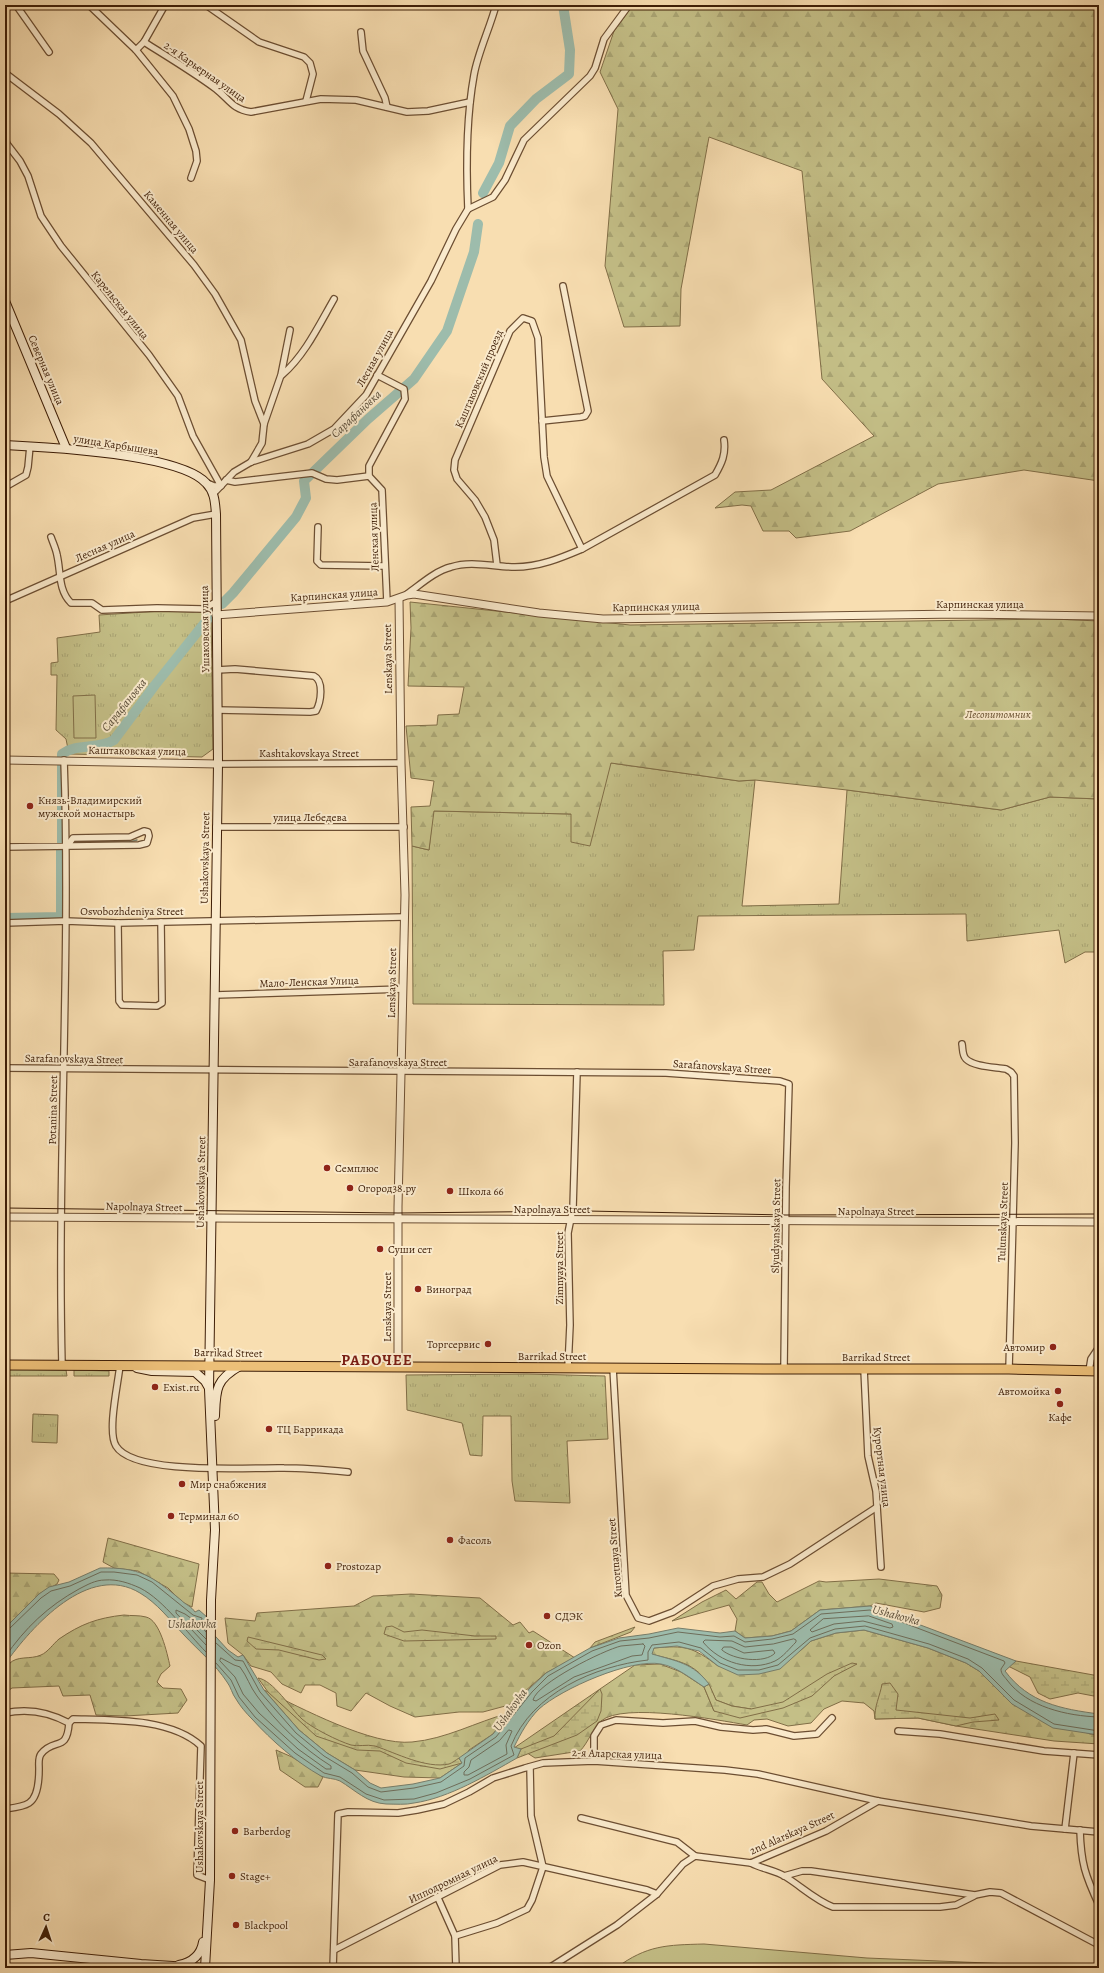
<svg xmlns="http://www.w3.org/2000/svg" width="1104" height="1973" font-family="Alegreya,serif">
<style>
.grass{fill:url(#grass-tufts);stroke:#816e47}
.forest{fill:url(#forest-firs);stroke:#816e47}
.wetland{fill:url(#wetland-marsh);stroke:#816e47}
.pitch{fill:#c4bf87;stroke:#816e47}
.water{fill:#9dbcac;stroke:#777d6a}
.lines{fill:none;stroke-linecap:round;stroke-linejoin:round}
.shore{stroke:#6e6d5a;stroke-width:1}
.stream{stroke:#777d6a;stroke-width:1.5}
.river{stroke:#9dbcac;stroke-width:10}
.minor-casing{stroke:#6c4e32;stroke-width:8}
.tertiary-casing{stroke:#6c4e32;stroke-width:9}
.secondary-casing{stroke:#3e1e07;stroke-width:10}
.primary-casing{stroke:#3e1e07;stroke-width:11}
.minor{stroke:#faeacc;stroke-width:5.5}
.tertiary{stroke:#faeacc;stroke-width:7}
.secondary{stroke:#faeacc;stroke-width:8}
.primary{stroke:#ecbf78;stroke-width:9}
.tram{stroke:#3e1e07;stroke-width:1}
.poi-dot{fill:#8f2418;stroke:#faeacc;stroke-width:1.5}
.labels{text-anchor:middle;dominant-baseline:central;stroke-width:4;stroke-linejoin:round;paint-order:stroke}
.street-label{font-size:11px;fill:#3e1e07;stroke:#faeacc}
.park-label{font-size:11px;font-style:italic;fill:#664e2d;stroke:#faeacc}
.poi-label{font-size:11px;fill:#3e1e07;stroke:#faeacc;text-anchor:start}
.water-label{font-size:12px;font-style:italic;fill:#5a4d39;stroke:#faeacc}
.district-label{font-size:15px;font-weight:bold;letter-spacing:1px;fill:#7a1f14;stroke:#faeacc}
</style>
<defs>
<pattern id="grass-tufts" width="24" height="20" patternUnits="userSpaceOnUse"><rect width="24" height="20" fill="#c4bf87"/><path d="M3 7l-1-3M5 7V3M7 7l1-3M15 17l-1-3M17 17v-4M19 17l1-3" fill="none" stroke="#a9a473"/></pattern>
<pattern id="forest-firs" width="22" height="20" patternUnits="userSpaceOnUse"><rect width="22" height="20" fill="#c4bf87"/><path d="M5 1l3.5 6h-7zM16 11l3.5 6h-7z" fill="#a9a473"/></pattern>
<pattern id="wetland-marsh" width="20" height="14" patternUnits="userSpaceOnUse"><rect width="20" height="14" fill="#c4bf87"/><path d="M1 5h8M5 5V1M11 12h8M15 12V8" fill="none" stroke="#a9a473"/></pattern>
</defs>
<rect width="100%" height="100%" fill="#f8deb1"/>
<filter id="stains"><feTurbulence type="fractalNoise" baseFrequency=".005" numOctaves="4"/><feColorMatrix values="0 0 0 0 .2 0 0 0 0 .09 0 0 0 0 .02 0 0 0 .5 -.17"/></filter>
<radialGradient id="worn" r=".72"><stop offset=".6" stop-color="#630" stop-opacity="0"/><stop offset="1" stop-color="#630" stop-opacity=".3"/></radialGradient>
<!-- grass -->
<g class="grass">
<polygon points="211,609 213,749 202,757 69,754 66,739 56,730 57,675 51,675 51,663 58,662 57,638 100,632 99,615 162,611 193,612"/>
<polygon points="611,763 739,781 755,780 742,906 839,904 847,790 1001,810 1050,797 1099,799 1099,952 1085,952 1065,963 1059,930 967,941 966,914 698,916 694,950 663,951 664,1005 413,1004 412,846 429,850 433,811 571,814"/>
<polygon points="5,1369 66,1370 67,1376 5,1376"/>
<polygon points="74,1370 109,1371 109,1376 74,1376"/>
<polygon points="527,1374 605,1376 608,1439 567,1441 570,1503 515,1501 512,1481 511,1416 483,1416 482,1456 470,1455 462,1423 407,1410 406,1375"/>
<polygon points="33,1414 58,1415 57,1443 32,1442"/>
</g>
<!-- forest -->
<g class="forest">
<polygon points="633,5 1099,5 1099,481 1024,470 938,484 850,531 796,538 789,531 763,531 751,506 742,505 715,508 735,492 771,490 874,436 822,379 802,171 709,137 681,289 680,326 624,327 605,266 618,109 600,72 614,31"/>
<polygon points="410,602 630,625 1052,619 1099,621 1099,799 1050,797 1001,810 847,790 755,780 739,781 611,763 590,846 571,842 571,814 434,811 429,850 412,846 411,807 430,806 434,781 411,778 406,726 437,725 438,715 459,714 464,687 408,686 411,628"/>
<polygon points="108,1538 199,1564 192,1607 182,1602 168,1588 138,1571 114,1568 103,1562"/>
<polygon points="5,1573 54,1574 59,1580 57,1584 39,1594 5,1628"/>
<polygon points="879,1579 937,1586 942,1595 940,1608 924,1612 876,1603 870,1606 820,1610 791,1631 772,1636 745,1638 735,1631 737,1619 729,1605 672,1621 702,1602 726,1590 736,1599 757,1582 762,1582 769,1594 777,1602 819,1581 826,1582"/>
<polygon points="411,1594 480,1598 513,1625 520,1622 529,1633 533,1631 575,1658 546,1673 509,1705 483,1712 459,1712 415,1717 390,1706 366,1693 351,1711 337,1706 336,1693 320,1685 305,1685 301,1693 282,1684 271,1672 251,1666 243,1655 228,1643 225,1618 255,1621 257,1613 354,1606 373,1596"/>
<path d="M124 1615C131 1616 139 1615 146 1617 160 1620 167 1653 170 1666L161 1674 157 1682 163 1688 181 1689 187 1700 178 1713 125 1716 96 1715 90 1695 63 1696 59 1686 12 1688 5 1693C5 1685 2 1670 9 1664 17 1655 30 1660 41 1655 48 1652 53 1644 59 1639 81 1624 97 1618 124 1615Z"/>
<polygon points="635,1627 631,1632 590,1648 595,1642"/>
<path d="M864 1630 928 1648 966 1663 979 1671 1012 1704 1090 1734 1099 1735V1744L1054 1741 956 1726 918 1718 875 1719 874 1711 864 1703 842 1701 824 1709 811 1723 788 1726 767 1719 754 1720 747 1725C718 1720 623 1702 601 1721 593 1728 588 1743 580 1751L535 1758 521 1749 514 1748 635 1665 660 1664 681 1672 704 1687 714 1711 751 1709 732 1706 716 1700C701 1664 686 1663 651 1654L654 1648C685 1645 693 1647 718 1666L800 1651 811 1641 836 1633Z"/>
<path d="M264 1690C301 1708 372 1746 412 1742 446 1739 476 1722 509 1713L493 1734 469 1750 462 1763 440 1778 404 1777 355 1770 327 1753 299 1730Z"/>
<polygon points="276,1750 292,1757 323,1777 318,1787 305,1787 280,1770"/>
</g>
<!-- wetland -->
<g class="wetland">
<polygon points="392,1626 404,1632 422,1630 475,1636 496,1636 496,1639 404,1641 384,1634 386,1627"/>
<polygon points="248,1637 322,1655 326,1659 319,1660 279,1650 256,1649 247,1641"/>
<polygon points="1016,1661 1099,1676 1099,1697 1078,1693 1050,1699 1038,1693 1030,1677 1008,1666"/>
<polygon points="852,1663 857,1664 834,1676 812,1696 783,1708 740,1718 714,1711 704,1687 709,1684 716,1700 732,1706 751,1709 783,1702 827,1674"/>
<path d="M258 1678C273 1680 291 1709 302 1719 312 1728 338 1741 351 1745 358 1747 366 1744 375 1746 396 1753 426 1769 449 1764 452 1763 456 1760 459 1758L462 1763 440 1769 406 1763 380 1751 357 1750 316 1736 268 1692Z"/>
<path d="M890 1683 898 1694 896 1710 970 1718 995 1714 999 1720 973 1722 956 1726 918 1718 875 1719C874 1707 880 1696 882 1684Z"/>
<polygon points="600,1689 602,1694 601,1711 597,1721 577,1735 517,1758 521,1749 554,1736"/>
</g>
<!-- pitch -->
<g class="pitch">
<polygon points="95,695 96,738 74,738 73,696"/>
<path d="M704 1944 867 1958 1011 1964 1021 1968H616C647 1945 667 1945 704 1944Z"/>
</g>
<!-- water -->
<path class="water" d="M100 1568C140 1567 152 1576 181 1600 186 1605 191 1606 195 1612L199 1610 208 1618 205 1625 228 1650 238 1657 243 1655 264 1690 299 1730 327 1753 355 1770 370 1783 381 1788 413 1784 440 1778 462 1763 459 1758 493 1734 529 1689 546 1673 590 1648 619 1638 649 1634 678 1628 720 1633 735 1631 745 1638 772 1636 791 1631 820 1610 870 1606 1016 1661 1005 1671C1029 1703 1061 1709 1099 1714V1735L1053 1728 1012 1704 979 1671 966 1663 928 1648 864 1630 836 1633 811 1641 780 1669 759 1674 738 1675 718 1666 699 1651 677 1646 654 1648 652 1654C676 1661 693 1663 709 1684L704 1687C690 1678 677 1667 661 1664 631 1658 561 1689 539 1709 528 1720 521 1733 514 1747L521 1749 517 1758C487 1775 449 1798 414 1803 406 1805 395 1804 386 1804 367 1803 355 1790 340 1781 334 1778 327 1779 321 1776 296 1762 272 1741 252 1719 246 1713 240 1706 236 1699 232 1694 231 1687 227 1682 216 1665 198 1650 184 1635 170 1620 157 1603 140 1593 89 1562 32 1626 5 1664V1628L39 1594 49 1587 69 1582Z"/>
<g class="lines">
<!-- shore -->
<g class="shore">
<polygon points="869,1616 892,1624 893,1627 890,1628 863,1621 834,1624 812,1632 810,1630 823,1619"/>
<polyline points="5,1631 9,1629 41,1598 51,1591 70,1586 101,1572 114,1572 137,1575 152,1582 193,1615 202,1618 201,1626 206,1632"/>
<path d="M794 1639 796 1640V1642C790 1648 783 1657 775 1661 751 1672 720 1663 703 1642L705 1640 732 1641 745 1647 773 1644Z"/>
<path d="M216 1643 235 1660 243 1661 260 1692 296 1733 324 1756 352 1773 368 1787 381 1792 414 1788 441 1782 464 1766 465 1758 496 1737 532 1692 548 1676 592 1651 620 1641 649 1638 678 1632 720 1637 734 1636 745 1642 772 1639 793 1634 821 1614 870 1610 1004 1661 1005 1663 1001 1669C1001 1674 1004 1676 1007 1680 1027 1707 1067 1716 1099 1717"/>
<path d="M643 1644 645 1646 642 1655 632 1656 574 1677 536 1701 533 1700C537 1683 604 1650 621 1646 628 1645 636 1645 643 1644Z"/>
<polyline points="206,1645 176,1613 176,1610 185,1614 195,1621 197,1630 206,1639"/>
<path d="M724 1647H731L744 1653 773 1650 775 1653C765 1664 733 1660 722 1650Z"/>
<path d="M5 1657C25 1628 48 1606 79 1589 87 1585 95 1580 105 1580 117 1579 129 1583 140 1588 164 1600 187 1633 206 1652"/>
<path d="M221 1658 234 1665 240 1667C247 1676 250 1687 257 1696 277 1723 302 1748 331 1766V1769H326L298 1749 259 1713 243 1694 235 1677 220 1661Z"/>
<path d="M216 1663 231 1680 239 1697 255 1717 295 1753 324 1773 340 1777 366 1794 384 1800 414 1799 436 1793 470 1779 514 1755 511 1746C532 1693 595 1666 648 1660V1652L652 1645 679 1642 701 1648 720 1663 738 1670H759L778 1665 810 1638 835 1629 865 1626 929 1644 968 1659 982 1668 1014 1700 1054 1724 1099 1731"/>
<polygon points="509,1730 512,1731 506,1745 507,1754 468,1775 464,1775 464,1772 469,1767 471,1760 499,1741"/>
</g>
<!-- stream -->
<polyline class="stream" points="74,842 129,842 137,840"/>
<!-- river -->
<g class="river">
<polyline points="483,193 499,163 510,126 536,99 569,74 570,50 563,5"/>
<polyline points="222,604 233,593 296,517 306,498 304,481 368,419 414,379 447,331 474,252 478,224"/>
<path d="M62 845V754C77 743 98 750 114 740L155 685 215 610"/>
<polyline points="5,918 61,917 61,848"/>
</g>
<!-- minor casing -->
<g class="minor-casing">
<g id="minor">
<polyline points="16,5 49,52"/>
<polyline points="89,5 136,50 173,96 189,129 196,151 197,161 191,178"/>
<polyline points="206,5 259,42 304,57 310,63 313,74 306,101"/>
<polyline points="361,32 363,51 385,98 387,107"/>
<path d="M144 42C168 57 193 72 216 89 230 100 232 109 251 112L321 99 356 100 407 112 428 111 470 102"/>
<polyline points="136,50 144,42 165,5"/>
<polyline points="5,73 59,114 91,143 194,265 215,294 241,340 255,401 264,424"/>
<polyline points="5,137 7,144 20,161 28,176 41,216 61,246 149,355 178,396 193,436 221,486 214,486 207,483"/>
<path d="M468 209C466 165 466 119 474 75 478 52 490 28 496 5"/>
<path d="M282 375C305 355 319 325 334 299"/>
<polyline points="377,375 404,389 405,399 369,466 369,476 382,490 387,602"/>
<polyline points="542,421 581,417 585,416 588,411 563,286"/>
<polyline points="251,462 262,443 264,424 281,375 290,330"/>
<polyline points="226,480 235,482 312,473 326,479 337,480 369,476"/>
<polyline points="5,487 26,475 28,467 30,446"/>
<polyline points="213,494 234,472 251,462 308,444 334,429 366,395 431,281 456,229 468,209 493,197 505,180 524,140 590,76 595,68 604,39 629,5"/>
<polyline points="318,527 317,561 321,565 384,566"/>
<path d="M51 537C53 543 56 549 57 555 61 572 58 590 71 603H92L102 610 157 608 203 609 216 602"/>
<polyline points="497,565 494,540 485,517 475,500 457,479 454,470 455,460 510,331 523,318 532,321 538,338 544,457 547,476 582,549"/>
<path d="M407 594C420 585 435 571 451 567 471 560 494 567 515 567 539 567 561 558 582 549L715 475C722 463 726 454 724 440"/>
<polyline points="5,601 193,518 216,514"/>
<path d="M217 670 235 669 314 676C324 681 321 702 316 711L310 712 217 710"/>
<polyline points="218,764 401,763"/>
<polyline points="216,827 404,827"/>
<polyline points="5,847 139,845 147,843 149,836 148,832 144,831 130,837 73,838 67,846"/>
<polyline points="5,923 66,921 118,923 404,917"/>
<polyline points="118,923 119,1001 122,1005 157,1006 162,1003 161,922"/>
<polyline points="215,995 403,989"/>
<path d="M962 1044C963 1049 962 1055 966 1059 974 1067 995 1067 1006 1069L1011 1072 1014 1076 1015 1143 1009 1369"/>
<polyline points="5,1068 666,1073 780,1081 789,1084 786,1187 784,1369"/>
<path d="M62 1365C57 1163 71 962 64 760"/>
<path d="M120 1365C118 1384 107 1432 116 1446 134 1476 252 1467 284 1468 306 1468 327 1470 348 1472"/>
<polyline points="568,1368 570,1325 568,1233 573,1208 577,1072"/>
<polyline points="613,1368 626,1595 638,1618 649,1621 673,1612 713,1586 738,1579 763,1577 790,1564 877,1507"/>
<polyline points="864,1369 868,1456 876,1491 881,1567"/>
<polyline points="1089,1371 1091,1359 1099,1347"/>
<path d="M5 1713C28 1708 49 1712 69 1723"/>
<polyline points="898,1731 940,1734 1044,1751 1099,1755"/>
<polyline points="594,1761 594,1736 601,1725 616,1720 663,1723 695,1721 721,1727 753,1730 766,1729 794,1736 817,1734 832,1718"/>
<path d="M5 1809C12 1808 23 1807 29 1803 38 1797 39 1778 39 1769 39 1763 38 1758 41 1754 54 1737 67 1753 69 1723L73 1719C112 1720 171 1718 201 1746L197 1875 210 1880"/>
<polyline points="581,1818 677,1842 695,1856"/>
<polyline points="1065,1829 1074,1753"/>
<path d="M1080 1830C1081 1863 1085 1875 1099 1905"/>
<path d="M751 1863C762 1869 775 1870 786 1877 802 1887 815 1900 833 1907H940L956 1905 974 1896"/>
<polyline points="784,1876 802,1871 811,1871 975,1895 990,1892 1001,1893 1099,1945"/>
<polyline points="438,1898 455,1936 456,1968"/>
<polyline points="455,1936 497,1923 527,1909 532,1900 543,1867 531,1816 530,1767"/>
<polyline points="334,1950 500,1865 523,1862 647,1890 657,1894"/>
<polyline points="333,1968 338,1814 348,1812 398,1813 417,1810 444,1804 469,1792 493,1778 525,1768 543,1763 594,1761 725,1770 758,1774 878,1801 1031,1826 1099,1832"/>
<polyline points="549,1968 617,1925 657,1894 683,1864 695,1856 751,1863 826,1831 878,1801"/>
</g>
</g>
<!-- tertiary casing -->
<g class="tertiary-casing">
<g id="tertiary">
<polyline points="216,615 387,602 407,595 414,594 539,613 603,619 959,614 1099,616"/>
<polyline points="5,760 218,764"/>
<polyline points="5,1217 1099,1222"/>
<polyline points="398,1367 398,1207 405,895 401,763 399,599"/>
</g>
</g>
<!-- secondary casing -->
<g class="secondary-casing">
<g id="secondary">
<polyline points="5,301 66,448"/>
<path d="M5 445C46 447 180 454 206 483 215 492 215 503 216 514L218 764 209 1389 215 1530 211 1600 210 1880 205 1968 141 1964 31 1953 5 1955"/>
<polyline points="137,1368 152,1371 195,1372 205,1381 209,1388"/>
<path d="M215 1416C216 1390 215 1380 240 1366"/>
<path d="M179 1965C193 1962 201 1955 203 1942"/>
</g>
</g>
<!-- primary casing -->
<g class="primary-casing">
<polyline id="primary" points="5,1365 784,1369 1009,1369 1099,1371"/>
</g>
<!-- minor -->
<use href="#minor" class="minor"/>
<!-- tertiary -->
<use href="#tertiary" class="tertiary"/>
<!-- secondary -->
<use href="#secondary" class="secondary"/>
<!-- primary -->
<use href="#primary" class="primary"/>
<!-- tram -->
<polyline class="tram" points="5,1208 398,1213 587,1211 786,1215 1099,1214"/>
</g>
<!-- markers -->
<g class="poi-dot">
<circle cx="30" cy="806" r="4"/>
<circle cx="327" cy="1168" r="4"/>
<circle cx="350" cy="1188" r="4"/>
<circle cx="450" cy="1191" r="4"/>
<circle cx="380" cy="1249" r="4"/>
<circle cx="418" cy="1289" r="4"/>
<circle cx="488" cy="1344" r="4"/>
<circle cx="1053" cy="1347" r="4"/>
<circle cx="155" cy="1387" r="4"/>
<circle cx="1058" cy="1391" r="4"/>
<circle cx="1060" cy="1404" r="4"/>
<circle cx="269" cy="1429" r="4"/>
<circle cx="182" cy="1484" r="4"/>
<circle cx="171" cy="1516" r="4"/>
<circle cx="450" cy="1540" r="4"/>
<circle cx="328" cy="1566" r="4"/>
<circle cx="547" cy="1616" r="4"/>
<circle cx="529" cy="1645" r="4"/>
<circle cx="235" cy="1831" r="4"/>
<circle cx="232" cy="1876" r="4"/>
<circle cx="236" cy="1925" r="4"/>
</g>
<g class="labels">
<!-- street labels -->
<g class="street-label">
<text transform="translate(205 72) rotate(35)">2-я Карьерная улица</text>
<text transform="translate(171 222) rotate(50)">Каменная улица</text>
<text transform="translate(120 305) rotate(51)">Карельская улица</text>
<text transform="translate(375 358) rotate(-61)">Лесная улица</text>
<text transform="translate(46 370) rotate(67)">Северная улица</text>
<text transform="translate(479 379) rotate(-67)">Каштаковский проезд</text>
<text transform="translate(116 445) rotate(9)">улица Карбышева</text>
<text transform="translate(374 537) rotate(-92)">Ленская улица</text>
<text transform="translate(105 546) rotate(-24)">Лесная улица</text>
<text transform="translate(334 595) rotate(-4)">Карпинская улица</text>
<text x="980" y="604">Карпинская улица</text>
<text transform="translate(656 607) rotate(-1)">Карпинская улица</text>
<text transform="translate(205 629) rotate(-91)">Ушаковская улица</text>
<text transform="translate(388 659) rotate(-91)">Lenskaya Street</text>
<text transform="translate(137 751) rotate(1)">Каштаковская улица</text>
<text x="309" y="753">Kashtakovskaya Street</text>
<text x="310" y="817">улица Лебедева</text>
<text transform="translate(205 858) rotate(-89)">Ushakovskaya Street</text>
<text x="132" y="911">Osvobozhdeniya Street</text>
<text transform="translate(309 982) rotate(-2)">Мало-Ленская Улица</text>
<text transform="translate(392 983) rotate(-89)">Lenskaya Street</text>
<text transform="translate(74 1059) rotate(1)">Sarafanovskaya Street</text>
<text x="398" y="1062">Sarafanovskaya Street</text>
<text transform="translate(722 1067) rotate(4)">Sarafanovskaya Street</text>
<text transform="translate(53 1110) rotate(-89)">Potanina Street</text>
<text transform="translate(201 1182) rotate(-89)">Ushakovskaya Street</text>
<text transform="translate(144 1207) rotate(1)">Napolnaya Street</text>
<text x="552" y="1209">Napolnaya Street</text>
<text x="876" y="1211">Napolnaya Street</text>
<text transform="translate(1003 1222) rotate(-88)">Tulunskaya Street</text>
<text transform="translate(776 1226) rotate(-89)">Slyudyanskaya Street</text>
<text transform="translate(559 1268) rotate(-90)">Zimnyaya Street</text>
<text transform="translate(387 1307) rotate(-90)">Lenskaya Street</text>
<text transform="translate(228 1353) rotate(1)">Barrikad Street</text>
<text x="552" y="1356">Barrikad Street</text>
<text x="876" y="1357">Barrikad Street</text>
<text transform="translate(882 1467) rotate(83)">Курортная улица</text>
<text transform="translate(615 1558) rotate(-95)">Kurortnaya Street</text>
<text transform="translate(617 1754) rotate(2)">2-я Аларская улица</text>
<text transform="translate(199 1827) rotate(-90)">Ushakovskaya Street</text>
<text transform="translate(792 1833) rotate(-24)">2nd Alarskaya Street</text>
<text transform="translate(453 1879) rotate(-26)">Ипподромная улица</text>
</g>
<!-- park labels -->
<g class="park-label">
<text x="998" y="714">Лесопитомник</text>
</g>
<!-- poi labels -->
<g class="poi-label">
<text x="38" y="800">Князь-Владимирский<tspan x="38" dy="13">мужской монастырь</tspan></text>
<text x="335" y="1168">Семплюс</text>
<text x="358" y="1188">Огород38.ру</text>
<text x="458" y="1191">Школа 66</text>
<text x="388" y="1249">Суши сет</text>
<text x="426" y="1289">Виноград</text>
<text x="480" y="1344" text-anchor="end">Торгсервис</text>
<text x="1045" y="1347" text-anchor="end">Автомир</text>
<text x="163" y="1387">Exist.ru</text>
<text x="1050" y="1391" text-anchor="end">Автомойка</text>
<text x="1060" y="1417" text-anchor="middle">Кафе</text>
<text x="277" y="1429">ТЦ Баррикада</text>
<text x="190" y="1484">Мир снабжения</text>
<text x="179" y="1516">Терминал 60</text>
<text x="458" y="1540">Фасоль</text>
<text x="336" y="1566">Prostozap</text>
<text x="555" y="1616">СДЭК</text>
<text x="537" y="1645">Ozon</text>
<text x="243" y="1831">Barberdog</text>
<text x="240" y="1876">Stage+</text>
<text x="244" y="1925">Blackpool</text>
</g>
<!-- water labels -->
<g class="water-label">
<text transform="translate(356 414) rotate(-43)">Сарафановка</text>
<text transform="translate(124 705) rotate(-51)">Сарафановка</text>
<text transform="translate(896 1615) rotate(15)">Ushakovka</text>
<text x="192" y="1624">Ushakovka</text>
<text transform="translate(510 1710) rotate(-54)">Ushakovka</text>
</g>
<!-- district labels -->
<g class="district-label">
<text x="377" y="1360">РАБОЧЕЕ</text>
</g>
</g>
<!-- margin -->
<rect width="1104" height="1973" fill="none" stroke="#f8deb1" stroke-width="20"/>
<rect x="6" y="6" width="1092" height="1961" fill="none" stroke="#3e1e07" stroke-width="2"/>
<rect x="10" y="10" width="1084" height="1953" fill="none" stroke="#3e1e07"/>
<!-- north arrow -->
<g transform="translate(46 1927) rotate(3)" stroke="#faeacc" stroke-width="3" paint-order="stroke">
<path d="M0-3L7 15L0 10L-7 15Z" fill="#3e1e07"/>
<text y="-6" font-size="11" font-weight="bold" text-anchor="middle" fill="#3e1e07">С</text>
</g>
<rect width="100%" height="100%" filter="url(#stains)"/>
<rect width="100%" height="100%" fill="url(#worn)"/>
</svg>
